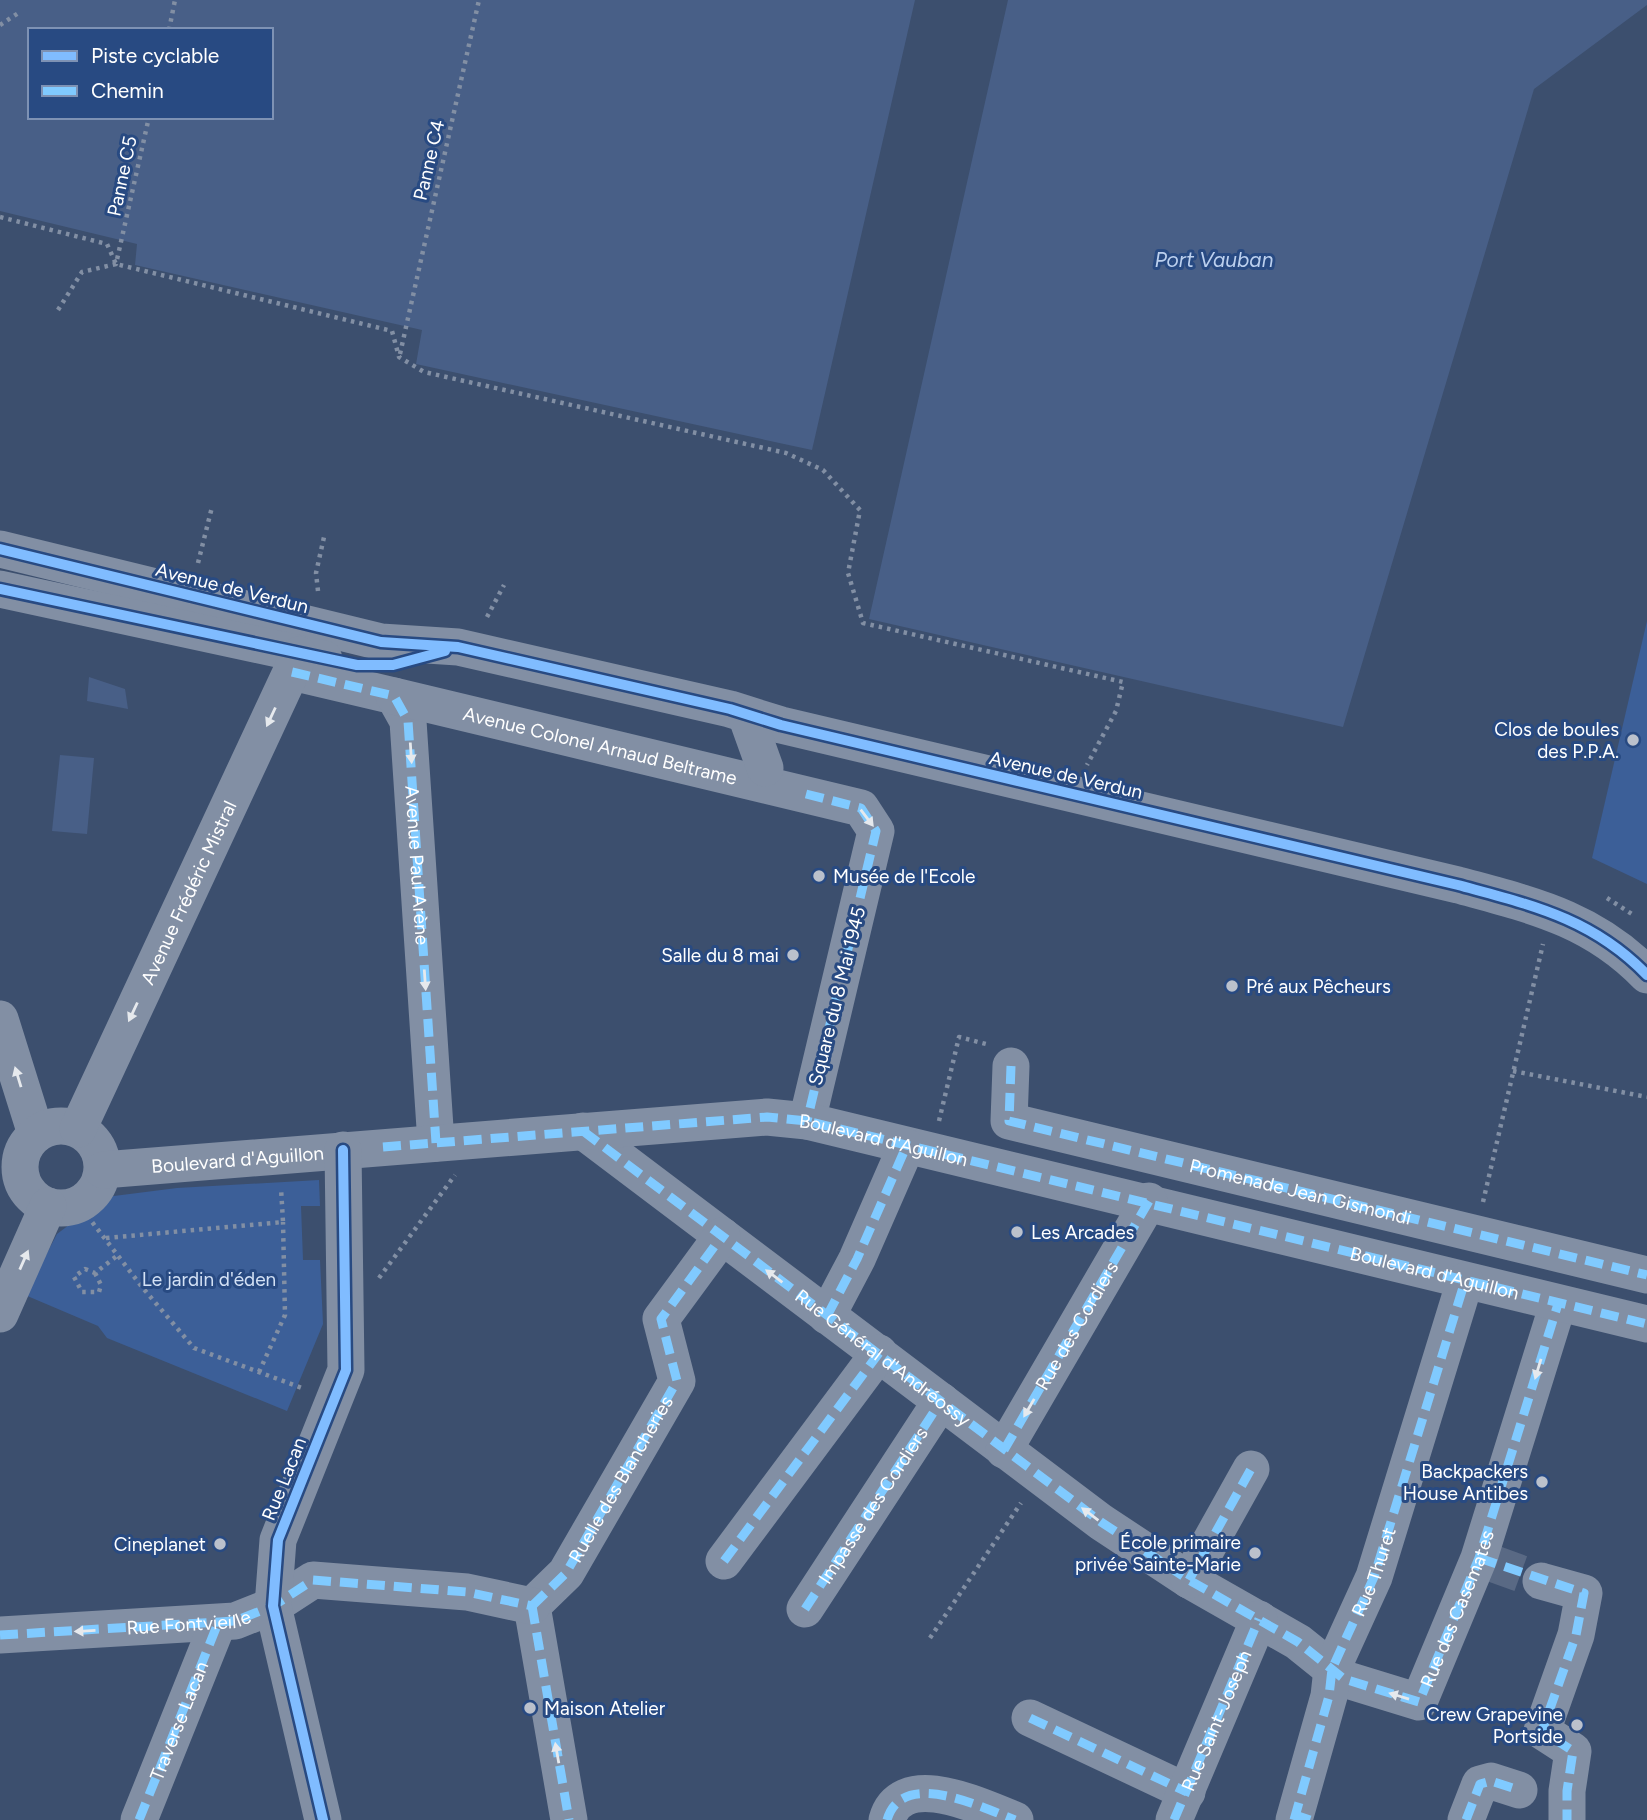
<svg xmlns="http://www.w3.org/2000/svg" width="1647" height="1820" font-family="Figtree,sans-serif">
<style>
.green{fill:#3c5f98}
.water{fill:#485f87;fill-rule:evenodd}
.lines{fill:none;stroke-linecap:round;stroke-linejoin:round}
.minor-tunnel{stroke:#596984;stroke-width:37;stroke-dasharray:37 18;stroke-linecap:butt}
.path{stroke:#828fa4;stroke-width:4.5;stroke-dasharray:3.5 5;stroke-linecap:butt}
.minor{stroke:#828fa4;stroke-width:37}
.quiet{stroke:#80caff;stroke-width:9;stroke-dasharray:18 9;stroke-linecap:butt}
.cycleway-casing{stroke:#284a82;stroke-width:15}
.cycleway{stroke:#80bcff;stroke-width:10}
.oneway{fill:#e6e9ed}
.poi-dot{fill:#bbc1cc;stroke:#284a82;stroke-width:2.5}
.labels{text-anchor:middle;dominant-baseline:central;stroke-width:6;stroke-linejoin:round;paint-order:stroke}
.street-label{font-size:19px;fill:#fff;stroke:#284a82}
.poi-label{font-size:19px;fill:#fff;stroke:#284a82;text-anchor:end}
.park-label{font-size:19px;fill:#d3e1f5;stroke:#284a82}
.water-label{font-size:21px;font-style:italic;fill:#bcd0ee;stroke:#284a82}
</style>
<rect width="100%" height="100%" fill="#3c4f6e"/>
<!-- green -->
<g class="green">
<polygon points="1647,621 1647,884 1592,858"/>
<polygon points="319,1180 320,1206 301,1206 303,1260 320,1260 323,1324 287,1411 107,1338 98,1326 25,1295 57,1234 106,1197 177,1188"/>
</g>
<!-- water -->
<g class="water">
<path d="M0 0H915L812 450 416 364 422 330 135 265 137 244 0 211ZM30 30H271V117H30Z"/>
<polygon points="1008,0 1647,0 1647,5 1534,89 1343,727 869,619"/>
<polygon points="89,677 125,689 128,709 87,701"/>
<polygon points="60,755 94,758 87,834 52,831"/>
</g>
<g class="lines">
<!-- minor-tunnel -->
<polyline class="minor-tunnel" points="1486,1561 1541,1581"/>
<!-- path -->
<g class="path">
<polyline points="0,25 20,12"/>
<polyline points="169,30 175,0"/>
<polyline points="0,217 107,244 116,264 392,331 399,357 424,372 786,453 823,470 860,510 848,573 863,623 1123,682 1116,711 1087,765"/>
<polyline points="58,310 82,272 116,264 149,117"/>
<polyline points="400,354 479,0"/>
<polyline points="198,563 212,507"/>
<polyline points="318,591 316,573 324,537"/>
<polyline points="487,617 504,585"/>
<polyline points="1607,898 1635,916"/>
<polyline points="1513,1071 1647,1097"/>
<polyline points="939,1121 959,1037 986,1044"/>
<polyline points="1483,1202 1543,944"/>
<polyline points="82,1209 142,1287 194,1348 302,1388"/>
<polyline points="106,1238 283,1222 281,1188"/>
<polyline points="95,1273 101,1285 99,1292 82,1292 74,1277 85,1269 95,1273 118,1255"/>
<polyline points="379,1278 455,1175"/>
<polyline points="259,1372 285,1315 283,1222"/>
<polyline points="930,1638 1021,1503"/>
</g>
<!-- minor -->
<g class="minor">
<path d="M0 549 381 642 458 647 730 709 781 725 1458 885C1531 905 1592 918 1647 975"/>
<polyline points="0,589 324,659"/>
<polyline points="292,672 394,696 408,721 436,1143"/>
<path id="s1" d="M394 696 861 808 876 831 807 1121"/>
<polyline points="746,715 765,768"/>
<polyline points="0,1019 36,1134"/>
<path id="s2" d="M1011 1066 1009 1121 1647 1275"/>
<circle cx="61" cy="1167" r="41"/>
<path id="s3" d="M78 1129 299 655"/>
<path id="s4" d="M583 1131 1101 1522 1189 1580 1298 1642 1344 1679 1419 1702 1479 1558 1558 1304"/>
<path id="s5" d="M103 1170 767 1117 807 1121 1647 1324"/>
<polyline points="0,1314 48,1206"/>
<polyline points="827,1316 857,1259 906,1147"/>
<path id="s6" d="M1004 1450 1149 1201"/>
<polyline points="724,1561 879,1353"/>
<polyline points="1189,1580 1251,1469"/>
<polyline points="1541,1581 1584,1593 1576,1635 1542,1731 1573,1751 1567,1791 1567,1820"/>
<path id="s7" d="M532 1606 566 1573 677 1381 661 1319 722 1236"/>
<polyline points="532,1606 569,1820"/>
<path id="s8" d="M805 1609 941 1401"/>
<path id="s9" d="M0 1635 235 1621 273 1606 313 1580 467 1592 532 1606"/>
<polyline points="1030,1718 1187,1792"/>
<polyline points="139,1820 218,1623"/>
<polyline points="323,1820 273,1606 278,1540 346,1370 343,1150"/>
<path d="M887 1820C902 1767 983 1808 1015 1820"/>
<polyline points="1174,1820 1259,1619"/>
<polyline points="1294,1820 1329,1696 1332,1669 1374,1577 1465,1281"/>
<polyline points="1466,1820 1480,1784 1491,1781 1519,1790"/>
</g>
<!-- quiet -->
<g class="quiet">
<path id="s10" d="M292 672 394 696 408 721 436 1143"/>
<polyline points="806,794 861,808 876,831 807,1121"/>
<polyline points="1011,1066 1009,1121 1647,1275"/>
<polyline points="583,1131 1101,1522 1189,1580 1298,1642 1344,1679 1419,1702 1479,1558 1558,1304"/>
<path id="s11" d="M383 1147 767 1117 807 1121 1647 1324"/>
<polyline points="827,1316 857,1259 906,1147"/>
<polyline points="1004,1450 1149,1201"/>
<polyline points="1479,1558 1584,1593 1576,1635 1542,1731 1573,1751 1567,1791 1567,1820"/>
<polyline points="724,1561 879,1353"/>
<polyline points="1189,1580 1251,1469"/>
<polyline points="532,1606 566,1573 677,1381 661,1319 722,1236"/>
<polyline points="532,1606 569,1820"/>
<polyline points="805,1609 941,1401"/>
<polyline points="0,1635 235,1621 273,1606 313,1580 467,1592 532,1606"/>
<polyline points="1030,1718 1187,1792"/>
<polyline points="1295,1815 1310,1820"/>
<path id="s12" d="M139 1820 218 1623"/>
<path d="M887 1820C902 1767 983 1808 1015 1820"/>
<path id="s13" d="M1174 1820 1259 1619"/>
<path id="s14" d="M1294 1820 1329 1696 1332 1669 1374 1577 1465 1281"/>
<polyline points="1466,1820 1480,1784 1491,1781 1519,1790"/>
</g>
<!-- cycleway casing -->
<g class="cycleway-casing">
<g id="cycleway">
<path d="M0 549 381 642 458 647 730 709 781 725 1458 885C1531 905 1592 918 1647 975"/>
<polyline points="0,589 357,665 393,665 445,651"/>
<polyline points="323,1820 273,1606 278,1540 346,1370 343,1150"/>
</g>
</g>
<!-- cycleway -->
<use href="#cycleway" class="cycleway"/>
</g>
<!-- one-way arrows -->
<defs><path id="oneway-solid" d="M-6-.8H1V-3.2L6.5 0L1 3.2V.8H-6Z" transform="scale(1.75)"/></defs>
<g class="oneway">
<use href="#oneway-solid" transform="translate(271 717) rotate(115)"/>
<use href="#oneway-solid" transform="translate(411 753) rotate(86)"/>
<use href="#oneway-solid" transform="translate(867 818) rotate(53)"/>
<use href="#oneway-solid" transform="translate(425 980) rotate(86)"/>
<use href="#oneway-solid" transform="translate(133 1012) rotate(115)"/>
<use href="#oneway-solid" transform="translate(18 1077) rotate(-107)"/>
<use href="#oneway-solid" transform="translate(24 1260) rotate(-66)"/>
<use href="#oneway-solid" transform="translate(774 1276) rotate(-143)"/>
<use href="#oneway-solid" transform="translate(1538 1369) rotate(107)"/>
<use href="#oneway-solid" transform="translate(1029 1408) rotate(120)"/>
<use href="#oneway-solid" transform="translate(1090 1514) rotate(-143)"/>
<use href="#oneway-solid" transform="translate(85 1631) rotate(177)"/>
<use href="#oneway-solid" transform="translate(1399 1696) rotate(-163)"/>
<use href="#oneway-solid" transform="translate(557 1753) rotate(-100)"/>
</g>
<!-- markers -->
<g class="poi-dot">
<circle cx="1633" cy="740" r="7"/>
<circle cx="819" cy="876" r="7"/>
<circle cx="793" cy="955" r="7"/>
<circle cx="1232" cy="986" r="7"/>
<circle cx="1017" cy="1232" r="7"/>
<circle cx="1542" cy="1482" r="7"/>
<circle cx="220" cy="1544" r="7"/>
<circle cx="1255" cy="1553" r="7"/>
<circle cx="530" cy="1708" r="7"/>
<circle cx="1577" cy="1725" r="7"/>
</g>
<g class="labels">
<!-- street labels -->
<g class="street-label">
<text transform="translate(429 160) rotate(-77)">Panne C4</text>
<text transform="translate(122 176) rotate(-78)">Panne C5</text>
<text transform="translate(232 588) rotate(14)">Avenue de Verdun</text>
<text stroke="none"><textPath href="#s1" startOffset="212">Avenue Colonel Arnaud Beltrame</textPath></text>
<text transform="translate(1066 775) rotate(13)">Avenue de Verdun</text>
<text stroke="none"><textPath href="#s10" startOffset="278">Avenue Paul Arène</textPath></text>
<text stroke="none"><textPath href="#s3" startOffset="261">Avenue Frédéric Mistral</textPath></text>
<text transform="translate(837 996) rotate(-76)">Square du 8 Mai 1945</text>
<text stroke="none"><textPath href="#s11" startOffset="504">Boulevard d'Aguillon</textPath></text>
<text stroke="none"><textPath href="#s5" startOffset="135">Boulevard d'Aguillon</textPath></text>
<text stroke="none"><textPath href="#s2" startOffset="355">Promenade Jean Gismondi</textPath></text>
<text stroke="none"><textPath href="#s11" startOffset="1071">Boulevard d'Aguillon</textPath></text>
<text stroke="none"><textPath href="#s6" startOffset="144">Rue des Cordiers</textPath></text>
<text stroke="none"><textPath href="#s4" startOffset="376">Rue Général d'Andréossy</textPath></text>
<text transform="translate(284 1479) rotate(-68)">Rue Lacan</text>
<text stroke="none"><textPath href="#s7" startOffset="156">Ruelle des Blancheries</textPath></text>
<text stroke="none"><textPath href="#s8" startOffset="124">Impasse des Cordiers</textPath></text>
<text stroke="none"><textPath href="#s14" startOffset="262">Rue Thuret</textPath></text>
<text stroke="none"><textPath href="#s4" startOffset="1118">Rue des Casemates</textPath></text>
<text stroke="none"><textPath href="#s9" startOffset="189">Rue Fontvieille</textPath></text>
<text stroke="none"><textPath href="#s13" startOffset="108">Rue Saint-Joseph</textPath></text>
<text stroke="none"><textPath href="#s12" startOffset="107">Traverse Lacan</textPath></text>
</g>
<!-- poi labels -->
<g class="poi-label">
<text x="1619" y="729">Clos de boules<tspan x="1619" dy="22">des P.P.A.</tspan></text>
<text x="833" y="876" text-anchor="start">Musée de l'Ecole</text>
<text x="779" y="955">Salle du 8 mai</text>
<text x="1246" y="986" text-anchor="start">Pré aux Pêcheurs</text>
<text x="1031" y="1232" text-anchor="start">Les Arcades</text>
<text x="1528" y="1471">Backpackers<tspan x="1528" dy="22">House Antibes</tspan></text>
<text x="1241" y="1542">École primaire<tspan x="1241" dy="22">privée Sainte-Marie</tspan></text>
<text x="206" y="1544">Cineplanet</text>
<text x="544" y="1708" text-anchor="start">Maison Atelier</text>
<text x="1563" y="1714">Crew Grapevine<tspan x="1563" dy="22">Portside</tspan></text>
</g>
<!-- park labels -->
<g class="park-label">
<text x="209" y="1279">Le jardin d'éden</text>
</g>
<!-- water labels -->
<g class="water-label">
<text x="1214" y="259">Port Vauban</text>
</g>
</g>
<!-- legend -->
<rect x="28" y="28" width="245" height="91" fill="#284a82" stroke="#7e92b4" stroke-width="2"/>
<rect x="42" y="51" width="35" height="10" fill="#80bcff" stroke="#7e92b4" stroke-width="2"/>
<text x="91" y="63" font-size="21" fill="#ffffff">Piste cyclable</text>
<rect x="42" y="86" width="35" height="10" fill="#80caff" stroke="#7e92b4" stroke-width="2"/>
<text x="91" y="98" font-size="21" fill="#ffffff">Chemin</text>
</svg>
